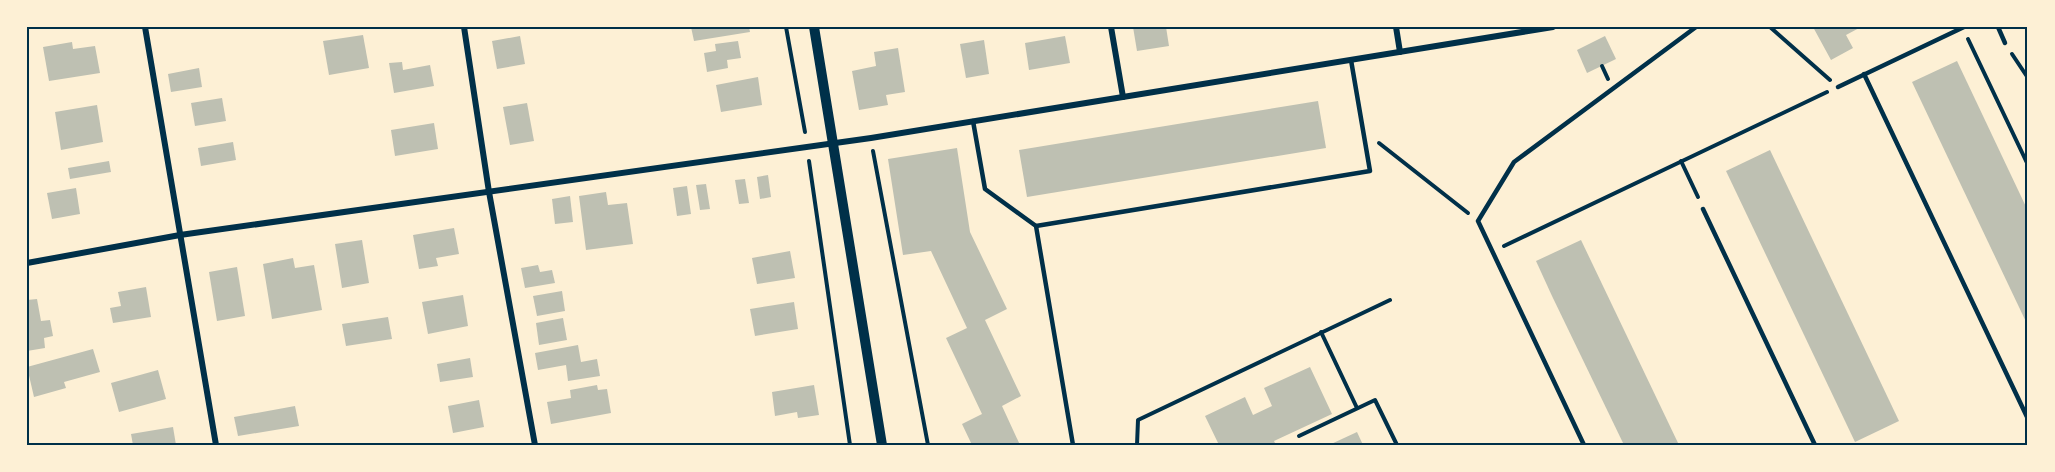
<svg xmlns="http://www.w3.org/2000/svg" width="2055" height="472" font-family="'Sofia Sans Condensed',sans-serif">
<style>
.building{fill:#bec0b2}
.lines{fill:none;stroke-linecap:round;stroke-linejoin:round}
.path{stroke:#003049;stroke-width:4}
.service{stroke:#003049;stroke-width:4.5}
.minor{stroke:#003049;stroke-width:6}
.tertiary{stroke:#003049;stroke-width:10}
.neatline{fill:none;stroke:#003049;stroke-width:2}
</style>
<rect width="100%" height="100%" fill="#fdf0d5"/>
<!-- building -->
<g class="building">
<polygon points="691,27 749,27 750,32 694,41"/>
<polygon points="1133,27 1166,27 1169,46 1137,51"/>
<polygon points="1813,27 1861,27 1846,35 1853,48 1831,60"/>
<polygon points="363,35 369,68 329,75 323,41"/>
<polygon points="520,36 525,64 497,69 492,41"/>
<polygon points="1065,36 1070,63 1029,70 1025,43"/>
<polygon points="1605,36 1616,59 1587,73 1577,50"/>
<polygon points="984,40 989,74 966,78 960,44"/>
<polygon points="738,41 741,58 727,60 728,68 707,72 704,53 716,51 715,44"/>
<polygon points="72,42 73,49 95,46 100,73 49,81 43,47"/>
<polygon points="898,48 905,92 886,95 888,105 859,110 852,71 876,66 874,52"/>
<polygon points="1957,61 2028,211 2028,326 1912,82"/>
<polygon points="402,62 403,70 430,65 434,86 394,93 389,63"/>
<polygon points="199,68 202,87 171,92 168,74"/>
<polygon points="758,77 762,105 721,112 716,85"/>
<polygon points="222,98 226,121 195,126 191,103"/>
<polygon points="1318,101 1326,148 1027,197 1019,150"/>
<polygon points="527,103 534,141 510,145 503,107"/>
<polygon points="97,105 103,142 61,150 55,112"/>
<polygon points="434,123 438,149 395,156 391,130"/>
<polygon points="233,142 236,160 201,166 198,148"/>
<polygon points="957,148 970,232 1007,309 985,320 1021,396 1002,406 1020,445 972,445 962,424 982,414 946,338 967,328 931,251 903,255 888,159"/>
<polygon points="1770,150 1899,421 1855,442 1726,171"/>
<polygon points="109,161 111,172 70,179 68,168"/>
<polygon points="768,175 771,197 760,199 757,177"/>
<polygon points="745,179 749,203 739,204 735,180"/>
<polygon points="706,184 710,209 700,210 696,185"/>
<polygon points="687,186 691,214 677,216 673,188"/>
<polygon points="76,188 80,214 52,219 47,193"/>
<polygon points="606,192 608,205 627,203 633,244 586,250 579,196"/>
<polygon points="570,196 573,222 555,224 552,199"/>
<polygon points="454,228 459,254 436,258 438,266 419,269 413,235"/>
<polygon points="362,240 369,283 342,288 335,244"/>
<polygon points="1581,240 1679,445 1624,445 1552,296 1536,261"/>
<polygon points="790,251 795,278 757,284 752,258"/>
<polygon points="293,258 295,268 314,265 322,310 272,319 263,264"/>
<polygon points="538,265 540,272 552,270 555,283 525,288 521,268"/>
<polygon points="237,267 245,316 217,321 209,272"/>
<polygon points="146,287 151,317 113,323 110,308 121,306 118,292"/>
<polygon points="562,291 565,311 537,316 533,296"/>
<polygon points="463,295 468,326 428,334 422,302"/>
<polygon points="37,299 41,321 50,320 53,336 44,338 45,348 27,351 27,300"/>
<polygon points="794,302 798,329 755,336 750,309"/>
<polygon points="388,317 392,339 346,346 342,324"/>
<polygon points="563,318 567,340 539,345 536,323"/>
<polygon points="578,345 581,362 597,359 600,376 568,381 566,365 538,370 535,353"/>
<polygon points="93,349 100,372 64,382 66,388 34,397 27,367"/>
<polygon points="470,358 473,377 440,382 437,364"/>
<polygon points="1310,367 1332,414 1274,441 1276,445 1219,445 1205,416 1245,397 1253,415 1272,406 1264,388"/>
<polygon points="158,370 166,399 119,412 111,383"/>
<polygon points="597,385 598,390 607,389 611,413 551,424 547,402 571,398 570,390"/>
<polygon points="814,385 819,415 798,418 797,412 775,416 772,392"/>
<polygon points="479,400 484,427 453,433 448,406"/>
<polygon points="295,406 299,426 238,436 234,417"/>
<polygon points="173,427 176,445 133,445 131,434"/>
<polygon points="1357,432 1363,445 1329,445"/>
</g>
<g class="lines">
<!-- path -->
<g class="path">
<polyline points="786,27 805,132"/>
<polyline points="1770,27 1830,80"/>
<polyline points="1968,39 2028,165"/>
<polyline points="2012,54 2028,78"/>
<polyline points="1602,66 1608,79"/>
<polyline points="1379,143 1468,213"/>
<polyline points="873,151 928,445"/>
<polyline points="809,161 850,445"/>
<polyline points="1681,161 1698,197"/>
<polyline points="1504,246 1827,92"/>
<polyline points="1321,332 1357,408"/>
<polyline points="1299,436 1375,400 1397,445"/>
<polyline points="1137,445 1138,420 1390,300"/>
</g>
<!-- service -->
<g class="service">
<polyline points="1998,27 2005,43"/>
<polyline points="1864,74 2028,419"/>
<polyline points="1838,87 1964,27"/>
<polyline points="973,121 985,189 1036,226 1073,445"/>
<polyline points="1703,209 1815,445"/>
<polyline points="1036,226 1370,171 1351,60"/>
<polyline points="1584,445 1478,221 1514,162 1696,27"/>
</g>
<!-- minor -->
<g class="minor">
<polyline points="145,27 216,445"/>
<polyline points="464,27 489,192 535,445"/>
<polyline points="1111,27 1123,97"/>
<polyline points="1396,27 1400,52"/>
<polyline points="27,263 180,235 871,138 1553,27"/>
</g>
<!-- tertiary -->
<polyline class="tertiary" points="814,27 882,445"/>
</g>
<!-- border -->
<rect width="2055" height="472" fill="none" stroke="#fdf0d5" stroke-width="57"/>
<rect x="28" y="28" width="1998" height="416" class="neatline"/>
</svg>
